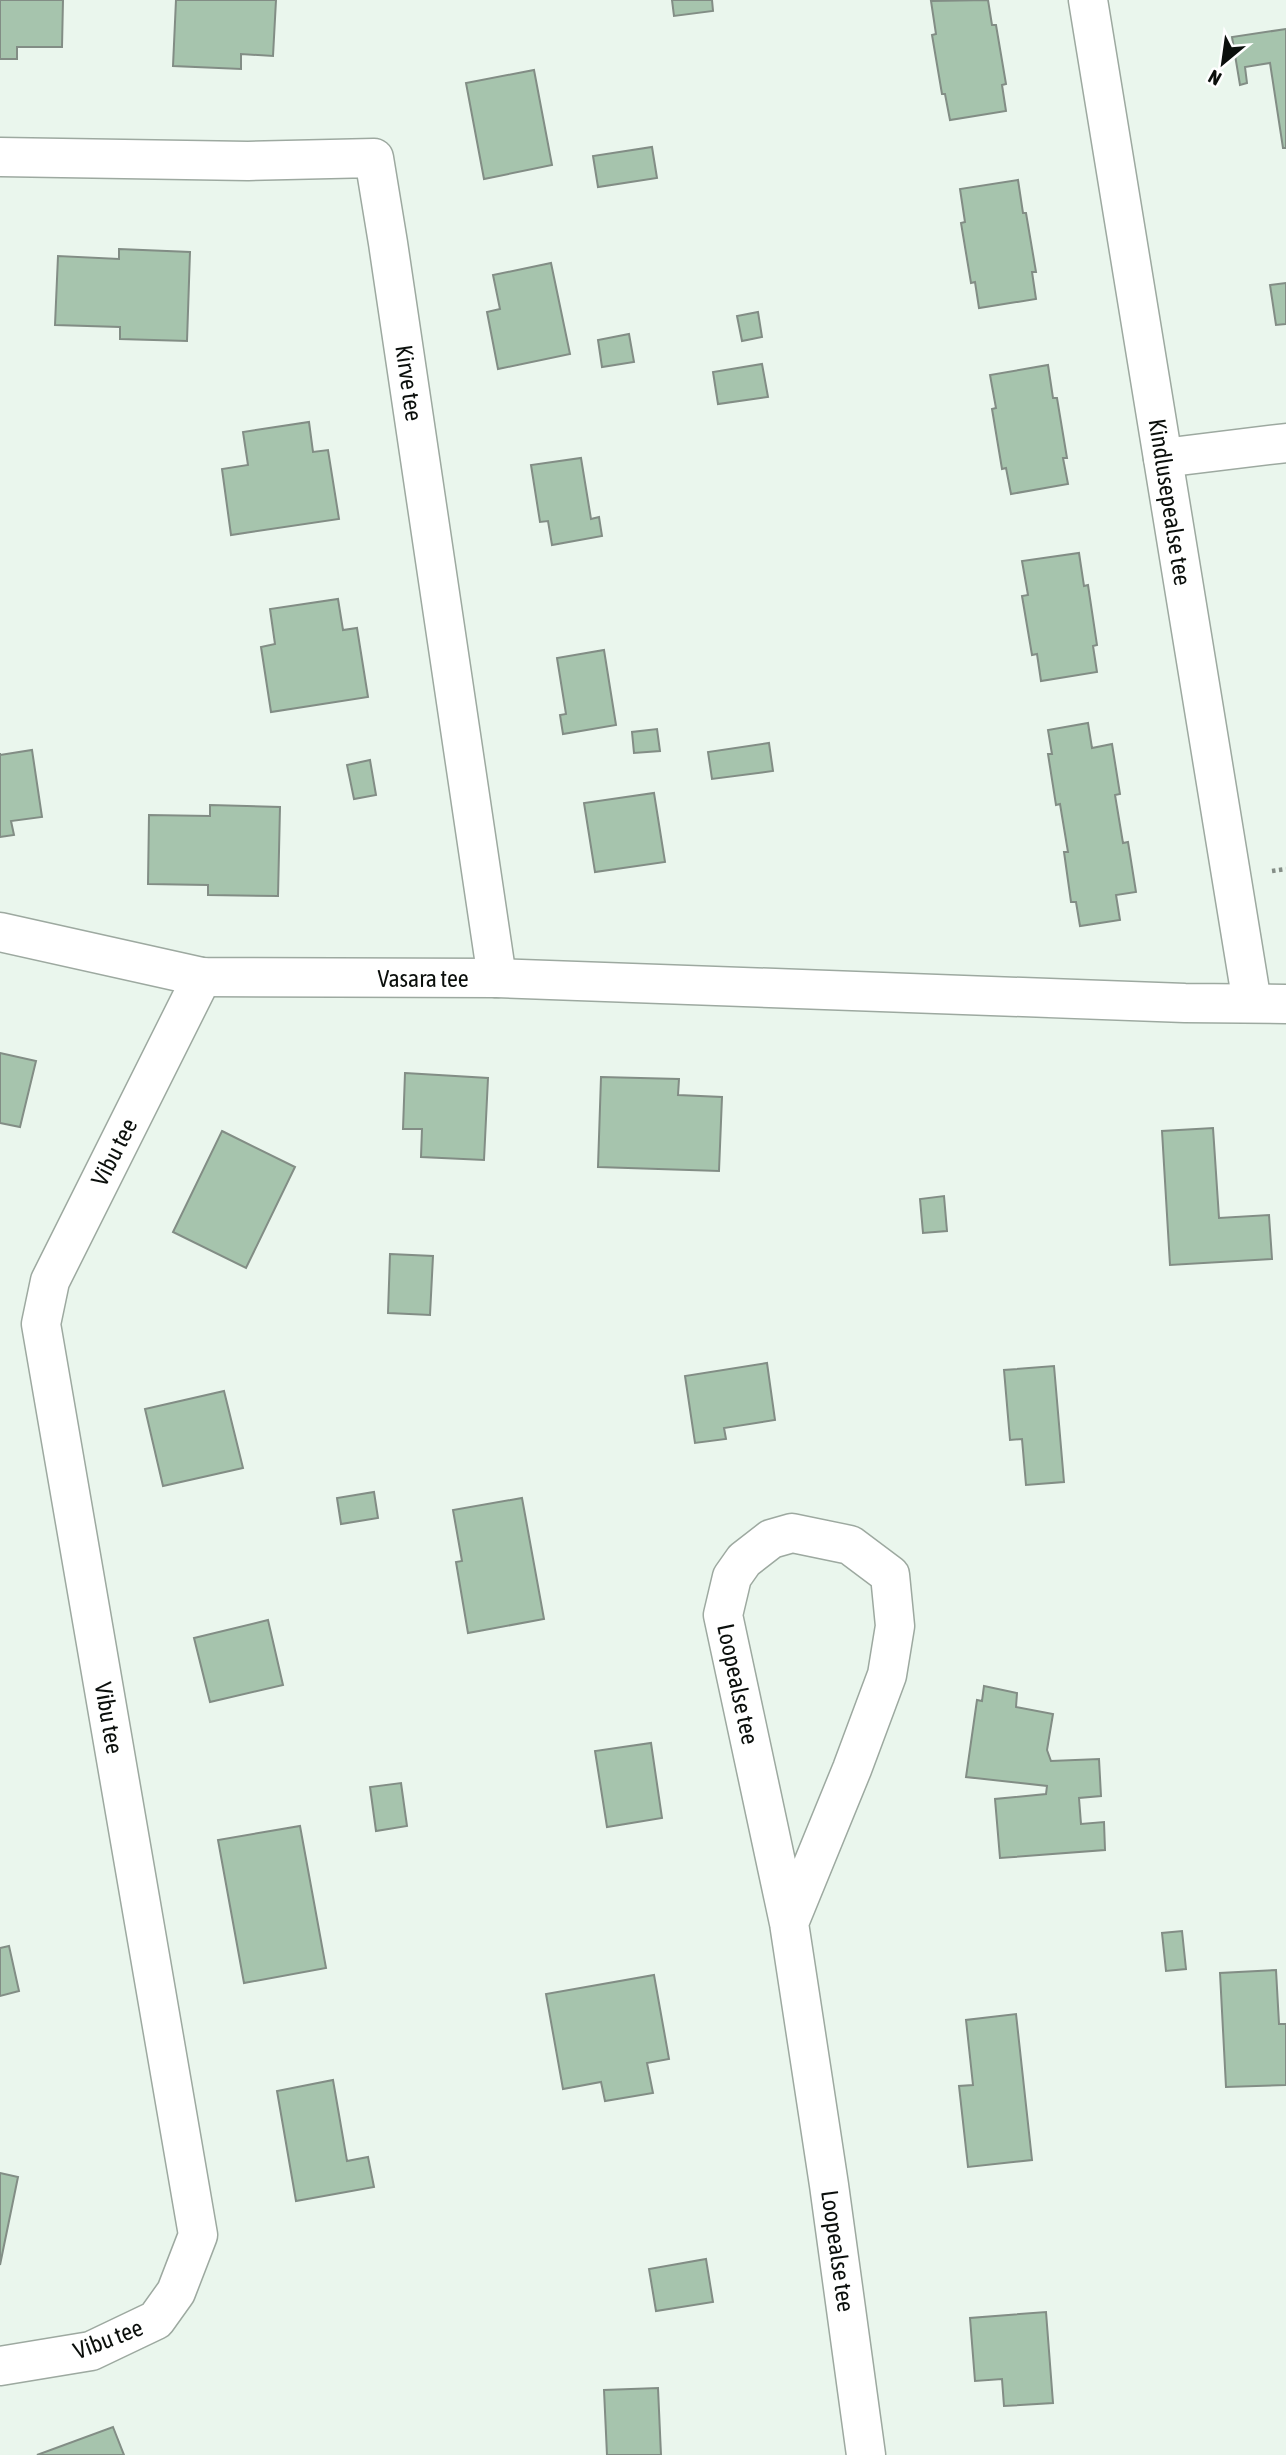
<svg xmlns="http://www.w3.org/2000/svg" width="1286" height="2455" font-family="'Asap Condensed',sans-serif">
<style>
.building{fill:#a6c4ad;stroke:#828d85;stroke-width:2}
.lines{fill:none;stroke-linecap:round;stroke-linejoin:round}
.minor-casing{stroke:#9da9a0;stroke-width:41}
.path{stroke:#858e87;stroke-width:4.5;stroke-dasharray:3.5 3.5;stroke-linecap:butt}
.minor{stroke:#fff;stroke-width:38}
.labels{text-anchor:middle;dominant-baseline:central;stroke-width:5;stroke-linejoin:round;paint-order:stroke}
.street-label{font-size:24px;fill:#0b0f0c;stroke:#fff}
</style>
<rect width="100%" height="100%" fill="#eaf6ed"/>
<!-- building -->
<g class="building">
<polygon points="0,0 63,0 62,47 17,47 17,59 0,59"/>
<polygon points="176,0 276,0 273,56 241,54 241,69 173,66"/>
<polygon points="672,0 712,0 713,11 674,16"/>
<polygon points="988,0 992,25 996,25 1006,84 1002,85 1006,111 950,120 945,94 942,94 932,35 936,34 931,1"/>
<polygon points="1286,29 1286,148 1283,148 1270,63 1245,67 1247,83 1240,85 1232,37"/>
<polygon points="534,70 552,165 484,179 466,83"/>
<polygon points="652,147 657,178 598,187 593,156"/>
<polygon points="1018,180 1023,213 1026,213 1036,272 1032,272 1036,299 979,308 975,282 971,283 961,223 965,222 960,189"/>
<polygon points="119,249 190,252 187,341 120,339 120,327 55,325 58,256 119,259"/>
<polygon points="551,263 570,354 498,369 487,312 500,309 493,275"/>
<polygon points="1286,283 1286,324 1276,325 1270,285"/>
<polygon points="758,312 762,337 742,341 737,316"/>
<polygon points="629,334 634,362 602,367 598,340"/>
<polygon points="762,364 768,397 718,404 713,372"/>
<polygon points="1048,365 1053,398 1057,398 1067,458 1063,458 1068,484 1011,494 1006,468 1002,469 992,409 996,408 990,375"/>
<polygon points="309,422 313,452 328,450 339,519 231,535 222,469 248,465 243,432"/>
<polygon points="581,458 591,519 599,517 602,536 552,545 548,521 540,522 531,465"/>
<polygon points="1079,553 1084,586 1088,585 1097,645 1093,646 1097,672 1041,681 1037,654 1032,655 1022,596 1028,595 1022,561"/>
<polygon points="338,599 343,630 357,628 368,697 271,712 261,647 275,644 270,609"/>
<polygon points="604,650 616,725 563,734 560,715 566,714 557,658"/>
<polygon points="1088,723 1092,748 1112,744 1120,794 1115,795 1123,843 1128,842 1136,892 1116,895 1120,920 1080,926 1076,902 1071,902 1064,852 1068,852 1060,804 1056,805 1048,754 1052,754 1048,730"/>
<polygon points="657,729 660,751 634,753 632,732"/>
<polygon points="769,743 773,771 712,779 708,752"/>
<polygon points="32,750 42,817 11,821 14,835 0,837 0,753 0,755"/>
<polygon points="370,760 376,795 354,799 347,765"/>
<polygon points="654,793 665,862 595,872 584,803"/>
<polygon points="210,805 280,807 278,896 208,895 208,885 148,884 149,815 210,816"/>
<polygon points="0,1053 36,1061 20,1127 0,1123"/>
<polygon points="405,1073 488,1078 484,1160 421,1157 422,1129 403,1129"/>
<polygon points="601,1077 679,1079 678,1095 722,1097 719,1171 598,1167"/>
<polygon points="1213,1128 1219,1218 1269,1215 1272,1259 1170,1265 1162,1131"/>
<polygon points="222,1131 295,1167 246,1268 173,1232"/>
<polygon points="944,1196 947,1231 923,1233 920,1199"/>
<polygon points="390,1254 433,1256 430,1315 388,1313"/>
<polygon points="767,1363 775,1420 724,1428 726,1439 695,1443 685,1376"/>
<polygon points="1054,1366 1064,1482 1026,1485 1022,1439 1010,1440 1004,1370"/>
<polygon points="224,1391 243,1468 163,1486 145,1409"/>
<polygon points="374,1492 378,1518 341,1524 337,1498"/>
<polygon points="522,1498 544,1619 468,1633 456,1562 462,1561 453,1510"/>
<polygon points="268,1620 283,1685 210,1702 194,1638"/>
<polygon points="984,1686 1017,1693 1016,1707 1053,1714 1047,1750 1051,1761 1099,1759 1101,1796 1079,1798 1081,1824 1104,1822 1105,1850 1000,1858 995,1799 1046,1794 1047,1786 966,1777 977,1700 982,1701"/>
<polygon points="651,1743 662,1818 607,1827 595,1751"/>
<polygon points="401,1783 407,1826 376,1831 370,1787"/>
<polygon points="300,1826 326,1968 244,1983 218,1840"/>
<polygon points="1182,1931 1186,1969 1166,1971 1162,1933"/>
<polygon points="9,1946 19,1991 0,1996 0,1948"/>
<polygon points="1276,1970 1279,2024 1286,2024 1286,2085 1226,2087 1220,1973"/>
<polygon points="654,1975 669,2059 647,2063 653,2093 605,2101 601,2082 563,2089 546,1994"/>
<polygon points="1016,2014 1032,2160 968,2167 959,2086 973,2085 966,2020"/>
<polygon points="333,2080 347,2161 368,2157 374,2187 296,2201 277,2091"/>
<polygon points="0,2173 18,2177 0,2265"/>
<polygon points="706,2259 713,2302 656,2311 649,2269"/>
<polygon points="1046,2312 1053,2403 1004,2406 1002,2379 975,2381 970,2318"/>
<polygon points="658,2388 661,2455 607,2455 604,2390"/>
<polygon points="113,2427 124,2455 37,2455"/>
</g>
<g class="lines">
<!-- minor casing -->
<g class="minor-casing">
<g id="minor">
<polyline points="1088,0 1252,1003"/>
<polyline points="0,157 248,161 374,158 388,243 497,978"/>
<polyline points="1163,458 1286,443"/>
<polyline points="0,932 202,977 497,978 1185,1003 1286,1004"/>
<polyline points="789,1923 852,1769 887,1675 895,1626 890,1575 850,1545 792,1533 771,1539 744,1560 732,1577 723,1615 789,1923 829,2185 866,2455"/>
<polyline points="0,2366 91,2351 156,2320 176,2292 198,2235 41,1324 50,1281 202,977"/>
</g>
</g>
<!-- path -->
<polyline class="path" points="1272,871 1286,869"/>
<!-- minor -->
<use href="#minor" class="minor"/>
</g>
<g class="labels">
<!-- street labels -->
<g class="street-label">
<text transform="translate(409 383) rotate(82)">Kirve tee</text>
<text transform="translate(1170 502) rotate(81)">Kindlusepealse tee</text>
<text x="423" y="978">Vasara tee</text>
<text transform="translate(114 1152) rotate(-63)">Vibu tee</text>
<text transform="translate(738 1684) rotate(78)">Loopealse tee</text>
<text transform="translate(109 1718) rotate(80)">Vibu tee</text>
<text transform="translate(838 2251) rotate(82)">Loopealse tee</text>
<text transform="translate(108 2339) rotate(-21)">Vibu tee</text>
</g>
</g>
<!-- north arrow -->
<g transform="translate(1223 63) rotate(209)" stroke="#ffffff" stroke-width="5" paint-order="stroke">
<path d="M0-5L12 26L0 18L-12 26Z" fill="#0b0f0c"/>
<text y="-10" font-size="19" font-weight="bold" text-anchor="middle" fill="#0b0f0c">N</text>
</g>
</svg>
